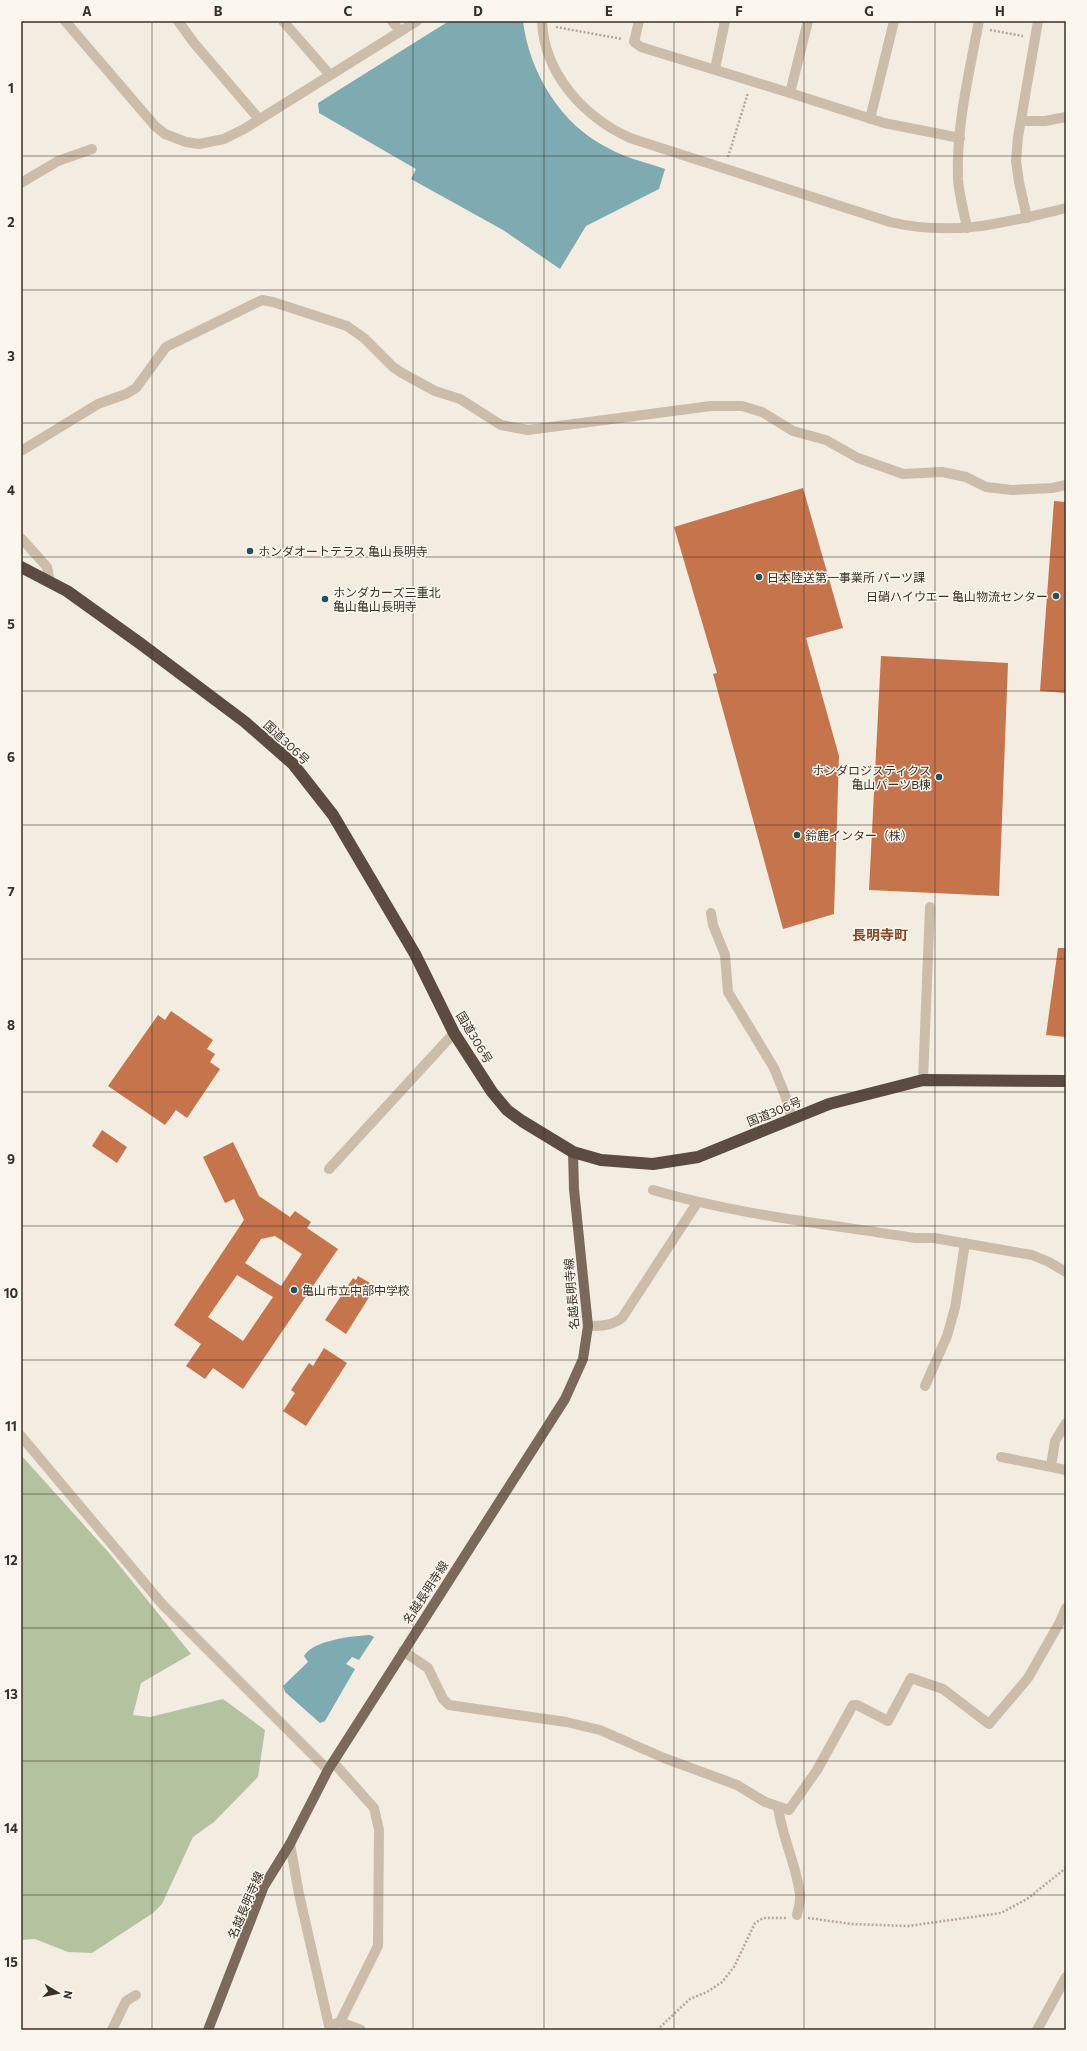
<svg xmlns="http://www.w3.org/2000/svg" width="1087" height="2051" font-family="Commissioner,'Noto Sans JP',sans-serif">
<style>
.green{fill:#b4c39f}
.water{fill:#7eaab1}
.building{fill:#c6744b;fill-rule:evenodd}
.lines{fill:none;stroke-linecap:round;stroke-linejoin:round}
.path{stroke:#b8a795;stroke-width:2.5;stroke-dasharray:2 2;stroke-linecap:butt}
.minor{stroke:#ccbdab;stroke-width:10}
.major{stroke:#7b695b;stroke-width:10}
.highway{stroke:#5b4b41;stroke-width:12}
.grid{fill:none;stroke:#3a302a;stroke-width:1;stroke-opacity:0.55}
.poi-dot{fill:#1f525c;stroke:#faf5ed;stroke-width:1.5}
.labels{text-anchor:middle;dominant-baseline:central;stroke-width:3;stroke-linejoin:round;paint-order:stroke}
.poi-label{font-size:12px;fill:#3a302a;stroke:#faf5ed;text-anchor:start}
.street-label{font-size:12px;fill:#3a302a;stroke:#faf5ed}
.quarter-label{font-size:14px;font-weight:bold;fill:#894423;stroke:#faf5ed}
.neatline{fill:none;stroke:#3a302a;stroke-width:1.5}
.grid-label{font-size:13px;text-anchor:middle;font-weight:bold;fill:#3a302a}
</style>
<rect width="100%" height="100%" fill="#f3ece0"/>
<!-- green -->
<polygon class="green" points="21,1455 110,1554 191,1654 141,1683 133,1715 150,1717 223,1699 265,1730 258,1777 214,1822 193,1837 162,1904 153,1913 92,1953 68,1952 35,1939 21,1940"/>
<!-- water -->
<g class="water">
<path d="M449 21H523C529 72 561 125 608 148 625 158 646 162 665 169L659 189 586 226 560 269 503 230 411 179 416 169 319 113 318 103Z"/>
<path d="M370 1635 374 1637 359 1660 352 1657 346 1664 355 1669 325 1721 320 1723 285 1692 283 1686 308 1662 304 1656C313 1640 353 1636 370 1635Z"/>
</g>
<!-- building -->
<g class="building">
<polygon points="803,488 843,628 806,638 839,756 834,914 783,929 713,674 717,673 674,527"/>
<polygon points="1054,501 1066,502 1066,693 1040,691"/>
<polygon points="881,656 1008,663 999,896 869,890"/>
<polygon points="1058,948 1066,948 1066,1037 1046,1035"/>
<polygon points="171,1011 213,1040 207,1049 215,1054 210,1062 220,1069 187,1118 176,1110 165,1125 108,1086 158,1015 165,1020"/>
<polygon points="102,1130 127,1147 117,1163 92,1146"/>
<path d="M233 1142 259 1196 290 1217 295 1211 311 1222 307 1228 338 1249 243 1389 213 1368 205 1379 186 1366 201 1344 174 1325 244 1220 234 1199 225 1203 203 1157ZM275 1236 302 1254 281 1286 245 1263 261 1239ZM237 1275 273 1297 243 1341 208 1317Z"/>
<polygon points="358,1276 370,1283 365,1290 371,1294 346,1334 325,1320 353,1278 356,1280"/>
<polygon points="324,1348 347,1363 306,1426 283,1411 295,1393 291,1390 309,1363 313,1366"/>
</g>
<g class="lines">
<!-- path -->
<g class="path">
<polyline points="556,27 622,39"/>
<polyline points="990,30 1023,36"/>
<polyline points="728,157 748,93"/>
<polyline points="808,1918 852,1924 908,1926 1001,1913 1027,1899 1066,1868"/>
<polyline points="657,2030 690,1999 707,1992 722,1982 734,1967 755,1923 763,1918 786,1918"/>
</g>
<!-- minor -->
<g class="minor">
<polyline points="65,21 155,126 165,134 186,142 199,144 224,139 244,129 417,21"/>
<polyline points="178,21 194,43 259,119"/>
<polyline points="283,21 330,75"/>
<polyline points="392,21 400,31"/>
<path d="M542 21C544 74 584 117 630 138L890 222C955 237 1004 223 1066 208"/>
<polyline points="639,21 634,42 641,47 790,93"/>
<polyline points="808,21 790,93 884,123 960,138"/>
<polyline points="715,69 725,21"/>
<polyline points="870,119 894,21"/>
<polyline points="1021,121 1045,121 1066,117"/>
<polyline points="21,183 58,161 92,149"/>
<polyline points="1027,218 1019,182 1016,161 1018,137 1038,21"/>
<path d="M967 228C964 212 959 195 958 179 956 127 969 73 979 21"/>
<polyline points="21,451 98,404 126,394 136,388 166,347 262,300 273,302 347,326 364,338 393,367 402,373 435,391 460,399 501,425 528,430 711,406 742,406 762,412 793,431 826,440 858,458 903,474 942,472 966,477 986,487 1012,490 1052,488 1066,485"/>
<polyline points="21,538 47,567 50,582"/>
<polyline points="711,913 713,925 725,955 728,992 774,1068 785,1095 792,1119"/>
<polyline points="923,1080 930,907"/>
<polyline points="329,1169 454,1033"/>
<path d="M653 1190C738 1215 827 1224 915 1238H934L1032 1255 1049 1262 1066 1272"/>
<path d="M588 1326C601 1326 611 1326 622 1318L697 1203"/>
<polyline points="925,1386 947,1336 955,1308 965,1243"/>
<polyline points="21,1436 163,1605 328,1770"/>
<polyline points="1001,1457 1066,1470"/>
<polyline points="1051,1466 1055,1441 1066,1423"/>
<polyline points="403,1651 428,1668 443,1699 449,1705 566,1722 600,1730 664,1758 737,1785 765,1802 789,1810 817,1770 853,1705 857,1705 888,1721 911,1678 943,1689 989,1724 1028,1678 1060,1622 1066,1608"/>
<path d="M778 1807C782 1837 796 1864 800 1894 801 1901 798 1909 797 1915"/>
<polyline points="290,1844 299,1894 330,2030"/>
<polyline points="340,2022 361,2030"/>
<polyline points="329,2026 340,2022 378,1946 379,1830 374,1808 333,1762"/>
<polyline points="112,2030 126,2001 136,1995"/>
<polyline points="1037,2030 1066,1977"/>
</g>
<!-- major -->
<polyline class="major" points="208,2030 264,1886 290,1844 328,1770 565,1399 583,1359 588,1326 574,1189 573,1152"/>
<!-- highway -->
<polyline class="highway" points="21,567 67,591 141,644 245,722 293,764 333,815 415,954 454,1033 492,1092 507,1110 522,1121 573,1152 601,1160 653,1164 698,1157 829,1104 923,1080 1066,1081"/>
</g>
<!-- grid -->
<path class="grid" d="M152 21V2030M283 21V2030M413 21V2030M544 21V2030M674 21V2030M804 21V2030M935 21V2030M21 156H1066M21 290H1066M21 423H1066M21 557H1066M21 691H1066M21 825H1066M21 959H1066M21 1092H1066M21 1226H1066M21 1360H1066M21 1494H1066M21 1628H1066M21 1761H1066M21 1895H1066"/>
<!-- markers -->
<g class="poi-dot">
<circle cx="250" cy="551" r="4"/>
<circle cx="759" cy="577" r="4"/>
<circle cx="1056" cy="596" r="4"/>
<circle cx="325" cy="599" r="4"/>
<circle cx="939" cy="777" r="4"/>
<circle cx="797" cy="835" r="4"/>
<circle cx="294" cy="1290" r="4"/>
</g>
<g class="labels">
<!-- poi labels -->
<g class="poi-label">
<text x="258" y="551">ホンダオートテラス 亀山長明寺</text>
<text x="767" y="577">日本陸送第一事業所 パーツ課</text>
<text x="333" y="592">ホンダカーズ三重北<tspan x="333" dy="14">亀山亀山長明寺</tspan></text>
<text x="1048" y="596" text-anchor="end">日硝ハイウエー 亀山物流センター</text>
<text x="931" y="770" text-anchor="end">ホンダロジスティクス<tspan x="931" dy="14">亀山パーツB棟</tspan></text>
<text x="805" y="835">鈴鹿インター（株）</text>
<text x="302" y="1290">亀山市立中部中学校</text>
</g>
<!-- street labels -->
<g class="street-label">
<text transform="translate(287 742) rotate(43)">国道306号</text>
<text transform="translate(475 1037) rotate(59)">国道306号</text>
<text transform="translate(774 1111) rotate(-22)">国道306号</text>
<text transform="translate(571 1294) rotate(-95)">名越長明寺線</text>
<text transform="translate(425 1592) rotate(-57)">名越長明寺線</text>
<text transform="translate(245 1905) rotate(-67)">名越長明寺線</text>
</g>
<!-- quarter labels -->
<g class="quarter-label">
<text x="880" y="934">長明寺町</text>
</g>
</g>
<!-- border -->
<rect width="1087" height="2051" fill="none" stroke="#faf5ed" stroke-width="44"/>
<!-- north arrow -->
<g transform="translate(58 1993) rotate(100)" stroke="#faf5ed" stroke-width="3" paint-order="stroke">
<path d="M0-3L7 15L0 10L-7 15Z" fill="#3a302a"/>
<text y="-6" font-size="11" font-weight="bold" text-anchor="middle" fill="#3a302a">N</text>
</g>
<rect x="22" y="22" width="1043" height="2007" class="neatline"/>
<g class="grid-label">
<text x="87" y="16">A</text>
<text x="218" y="16">B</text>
<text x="348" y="16">C</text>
<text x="478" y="16">D</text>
<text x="609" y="16">E</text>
<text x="739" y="16">F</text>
<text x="869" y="16">G</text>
<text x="1000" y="16">H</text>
<text x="11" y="93">1</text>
<text x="11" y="227">2</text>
<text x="11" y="361">3</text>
<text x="11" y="495">4</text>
<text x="11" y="629">5</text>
<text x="11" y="762">6</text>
<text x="11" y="896">7</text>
<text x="11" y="1030">8</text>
<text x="11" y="1164">9</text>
<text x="11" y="1298">10</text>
<text x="11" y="1431">11</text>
<text x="11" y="1565">12</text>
<text x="11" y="1699">13</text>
<text x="11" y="1833">14</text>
<text x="11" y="1967">15</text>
</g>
</svg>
